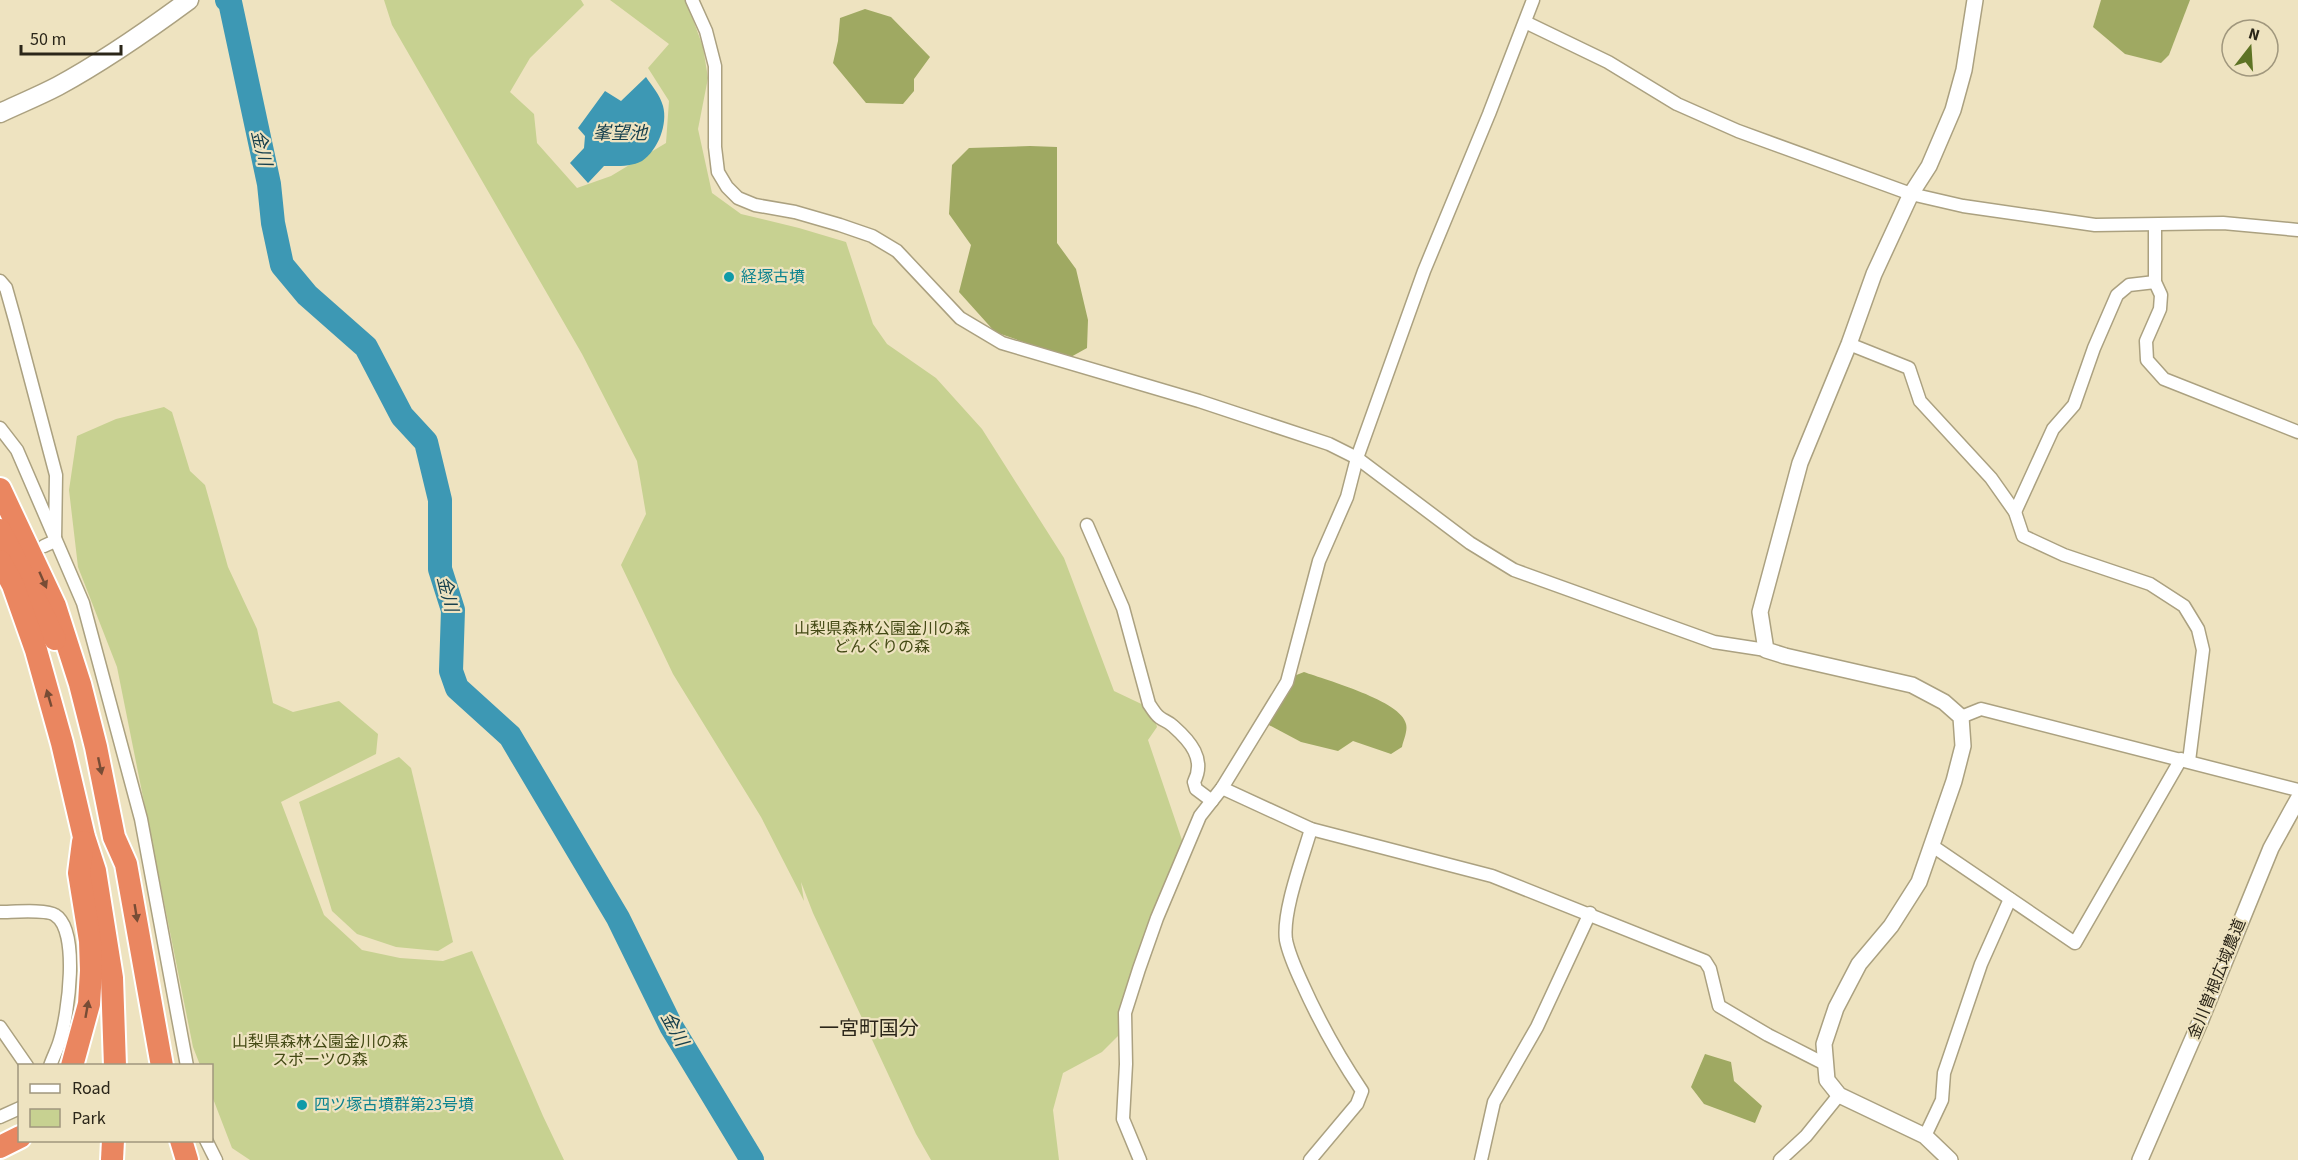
<svg xmlns="http://www.w3.org/2000/svg" width="2298" height="1160" font-family="'Source Sans 3','Noto Sans JP',sans-serif">
<style>
.green{fill:#c7d191}
.forest{fill:#9fa962}
.water{fill:#3d98b4}
.lines{fill:none;stroke-linecap:round;stroke-linejoin:round}
.river{stroke:#3d98b4;stroke-width:24}
.minor-casing{stroke:#aba180;stroke-width:15}
.tertiary-casing{stroke:#aba180;stroke-width:18}
.secondary-casing{stroke:#aba180;stroke-width:21}
.motorway-casing{stroke:#fff;stroke-width:26}
.minor{stroke:#fff;stroke-width:12}
.tertiary{stroke:#fff;stroke-width:15}
.secondary{stroke:#fff;stroke-width:18}
.motorway{stroke:#ea8660;stroke-width:22}
.oneway{fill:#774c35}
.culture-dot{fill:#0f9aa8;stroke:#eee3c0;stroke-width:2}
.labels{text-anchor:middle;dominant-baseline:central;stroke-width:4.5;stroke-linejoin:round;paint-order:stroke}
.culture-label{font-size:16px;fill:#0d838f;stroke:#eee3c0;text-anchor:start}
.park-label{font-size:16px;fill:#444a15;stroke:#eee3c0}
.street-label{font-size:16px;fill:#2b2619;stroke:#eee3c0}
.water-label{font-size:18px;font-style:italic;fill:#17404d;stroke:#eee3c0}
.quarter-label{font-size:20px;fill:#2b2619;stroke:#eee3c0}
</style>
<rect width="100%" height="100%" fill="#eee3c0"/>
<!-- green -->
<g class="green">
<polygon points="384,0 581,0 584,5 530,58 510,92 534,114 537,143 577,188 611,176 666,143 669,101 648,68 669,44 610,0 686,0 703,47 708,78 698,129 712,193 741,214 799,228 846,242 873,324 887,344 936,378 982,429 1064,558 1114,691 1152,709 1157,727 1148,740 1183,843 1168,911 1144,939 1118,1036 1102,1052 1063,1073 1053,1110 1059,1160 931,1160 916,1134 813,913 801,882 804,901 761,817 673,674 621,565 646,514 637,461 582,354 392,25"/>
<polygon points="164,407 172,412 190,471 205,485 228,567 257,629 273,703 293,712 339,701 378,734 376,754 281,802 324,915 362,950 400,958 443,961 472,951 543,1116 564,1160 250,1160 232,1148 212,1096 212,1066 200,1065 193,1047 117,667 78,567 69,490 77,436 116,419"/>
<polygon points="399,757 411,768 453,942 438,951 396,947 357,934 332,911 299,802"/>
</g>
<!-- forest -->
<g class="forest">
<polygon points="2101,0 2190,0 2169,55 2161,63 2125,54 2093,27"/>
<polygon points="865,9 891,17 930,57 914,79 914,91 903,104 866,103 833,63 838,41 840,18"/>
<polygon points="1030,146 1057,147 1057,243 1076,269 1088,320 1087,348 1069,358 995,332 959,292 971,245 949,214 952,165 969,148"/>
<path d="M1304 672C1326 680 1402 701 1406 724 1408 731 1403 741 1402 747L1391 754 1353 741 1338 751 1301 742 1267 724 1294 676Z"/>
<polygon points="1705,1054 1731,1062 1734,1081 1762,1106 1755,1123 1704,1104 1691,1087"/>
</g>
<!-- water -->
<path class="water" d="M646 77C652 86 660 95 663 106 668 124 658 150 642 161 631 167 616 166 604 166L588 183 570 163 584 148 585 136 578 128 605 91 621 101Z"/>
<g class="lines">
<!-- river -->
<polyline class="river" points="227,0 230,2 269,184 273,223 282,265 307,295 366,347 402,416 426,442 440,500 440,569 453,610 451,671 457,688 510,736 618,918 671,1026 752,1160"/>
<!-- minor casing -->
<g class="minor-casing">
<g id="minor">
<polyline points="692,0 706,31 715,66 715,147 718,172 727,187 738,198 755,205 795,212 840,225 872,236 897,251 960,318 1002,343 1199,401 1329,444 1357,458 1470,543 1514,570 1714,642 1766,650"/>
<polyline points="1525,22 1608,62 1677,104 1738,131 1911,194 1963,206 2095,225 2223,223 2298,230"/>
<polyline points="2155,225 2155,282 2161,295 2160,309 2146,341 2147,360 2164,379 2298,432"/>
<polyline points="0,281 6,288 15,320 56,475 55,541 44,546"/>
<polyline points="1849,344 1909,368 1920,401 1991,478 2015,512 2023,536 2064,555 2150,584 2184,606 2198,629 2203,650 2189,761"/>
<polyline points="0,428 17,450 83,603 141,819 187,1066"/>
<polyline points="2015,512 2053,429 2074,405 2094,348 2117,295 2129,285 2155,282"/>
<path d="M1087 525 1123 608 1149 704C1151 707 1154 712 1157 715 1161 720 1168 721 1173 726 1190 741 1206 759 1194 782L1196 789 1212 801"/>
<polyline points="1961,717 1981,709 2298,790"/>
<polyline points="1222,788 1311,829 1492,876 1705,961 1710,969 1719,1006 1768,1035 1825,1064"/>
<polyline points="1931,845 2075,943 2181,759"/>
<path d="M0 912C13 912 46 909 55 915 80 930 68 1015 60 1040 58 1048 53 1057 50 1066"/>
<polyline points="0,1027 27,1066"/>
<polyline points="0,1117 20,1108"/>
<polyline points="1925,1136 1942,1100 1944,1073 1981,964 2010,899"/>
<polyline points="206,1140 216,1160"/>
<polyline points="1140,1160 1123,1119 1126,1064 1125,1013 1139,969 1157,918 1200,816 1222,788 1287,682 1319,561 1347,497 1357,458 1424,271 1489,114 1533,0"/>
<path d="M1310 1160 1357 1104 1362 1091C1339 1057 1319 1021 1302 983 1296 970 1289 955 1286 940 1282 912 1303 857 1311 829"/>
<polyline points="1481,1160 1494,1102 1537,1027 1590,913"/>
<polyline points="1780,1160 1806,1136 1839,1095"/>
</g>
</g>
<!-- tertiary casing -->
<g class="tertiary-casing">
<g id="tertiary">
<polyline points="1950,1160 1925,1136 1839,1095 1827,1080 1824,1044 1836,1008 1859,964 1891,926 1919,882 1954,781 1963,746 1961,717 1944,702 1912,685 1785,656 1766,650 1760,612 1800,463 1849,344 1874,274 1911,194 1929,166 1953,110 1964,70 1975,0"/>
<polyline points="2140,1160 2200,1022 2271,848 2298,799"/>
</g>
</g>
<!-- secondary casing -->
<g class="secondary-casing">
<path id="secondary" d="M0 113C19 104 39 96 58 86 104 61 147 31 189 0"/>
</g>
<!-- motorway casing -->
<g class="motorway-casing">
<g id="motorway">
<polyline points="0,489 55,606 80,684 96,747 114,837 126,864 162,1066"/>
<polyline points="0,530 55,639"/>
<polyline points="0,561 13,585 36,650 62,743 84,837 95,871 112,978 115,1066"/>
<polyline points="72,1066 89,1004 91,971 90,941 79,873 83,842"/>
<polyline points="181,1140 187,1160"/>
<polyline points="0,1147 20,1137"/>
<polyline points="112,1160 113,1140"/>
</g>
</g>
<!-- minor -->
<use href="#minor" class="minor"/>
<!-- tertiary -->
<use href="#tertiary" class="tertiary"/>
<!-- secondary -->
<use href="#secondary" class="secondary"/>
<!-- motorway -->
<use href="#motorway" class="motorway"/>
</g>
<!-- one-way arrows -->
<defs><path id="oneway-solid" d="M-6-.8H1V-3.2L6.5 0L1 3.2V.8H-6Z" transform="scale(1.5)"/></defs>
<g class="oneway">
<use href="#oneway-solid" transform="translate(43 580) rotate(66)"/>
<use href="#oneway-solid" transform="translate(49 698) rotate(-106)"/>
<use href="#oneway-solid" transform="translate(100 766) rotate(78)"/>
<use href="#oneway-solid" transform="translate(136 913) rotate(81)"/>
<use href="#oneway-solid" transform="translate(87 1009) rotate(-80)"/>
</g>
<!-- markers -->
<g class="culture-dot">
<circle cx="729" cy="277" r="6"/>
<circle cx="302" cy="1105" r="6"/>
</g>
<g class="labels">
<!-- culture labels -->
<g class="culture-label">
<text x="741" y="277">経塚古墳</text>
<text x="314" y="1105">四ツ塚古墳群第23号墳</text>
</g>
<!-- park labels -->
<g class="park-label">
<text x="882" y="629">山梨県森林公園金川の森<tspan x="882" dy="18">どんぐりの森</tspan></text>
<text x="320" y="1042">山梨県森林公園金川の森<tspan x="320" dy="18">スポーツの森</tspan></text>
</g>
<!-- street labels -->
<g class="street-label">
<text transform="translate(2217 979) rotate(-68)">金川曽根広域農道</text>
</g>
<!-- water labels -->
<g class="water-label">
<text x="620" y="133">峯望池</text>
<text transform="translate(261 148) rotate(77)">金川</text>
<text transform="translate(447 594) rotate(76)">金川</text>
<text transform="translate(674 1029) rotate(61)">金川</text>
</g>
<!-- quarter labels -->
<g class="quarter-label">
<text x="869" y="1029">一宮町国分</text>
</g>
</g>
<!-- legend -->
<rect x="18" y="1064" width="195" height="78" fill="#eee3c0" stroke="#a0977d" stroke-width="1.5"/>
<rect x="30" y="1084" width="30" height="9" fill="#ffffff" stroke="#a0977d" stroke-width="1.5"/>
<text x="72" y="1094" font-size="18" fill="#2b2619">Road</text>
<rect x="30" y="1109" width="30" height="18" fill="#c7d191" stroke="#a0977d" stroke-width="1.5"/>
<text x="72" y="1124" font-size="18" fill="#2b2619">Park</text>
<!-- north arrow -->
<g transform="translate(2250 48) rotate(17)"><circle r="28" fill="#eee3c0" stroke="#a0977d" stroke-width="1.5"/>
<path d="M0-4.5L10 22L0 15L-10 22Z" fill="#5d7324"/>
<text y="-9" font-size="16" font-weight="bold" text-anchor="middle" fill="#2b2619">N</text>
</g>
<!-- scale -->
<path d="M21 45v9h100v-9" fill="none" stroke="#2b2619" stroke-width="3"/>
<text x="30" y="45" font-size="18" fill="#2b2619" stroke="#eee3c0" stroke-width="4.5" paint-order="stroke">50 m</text>
</svg>
